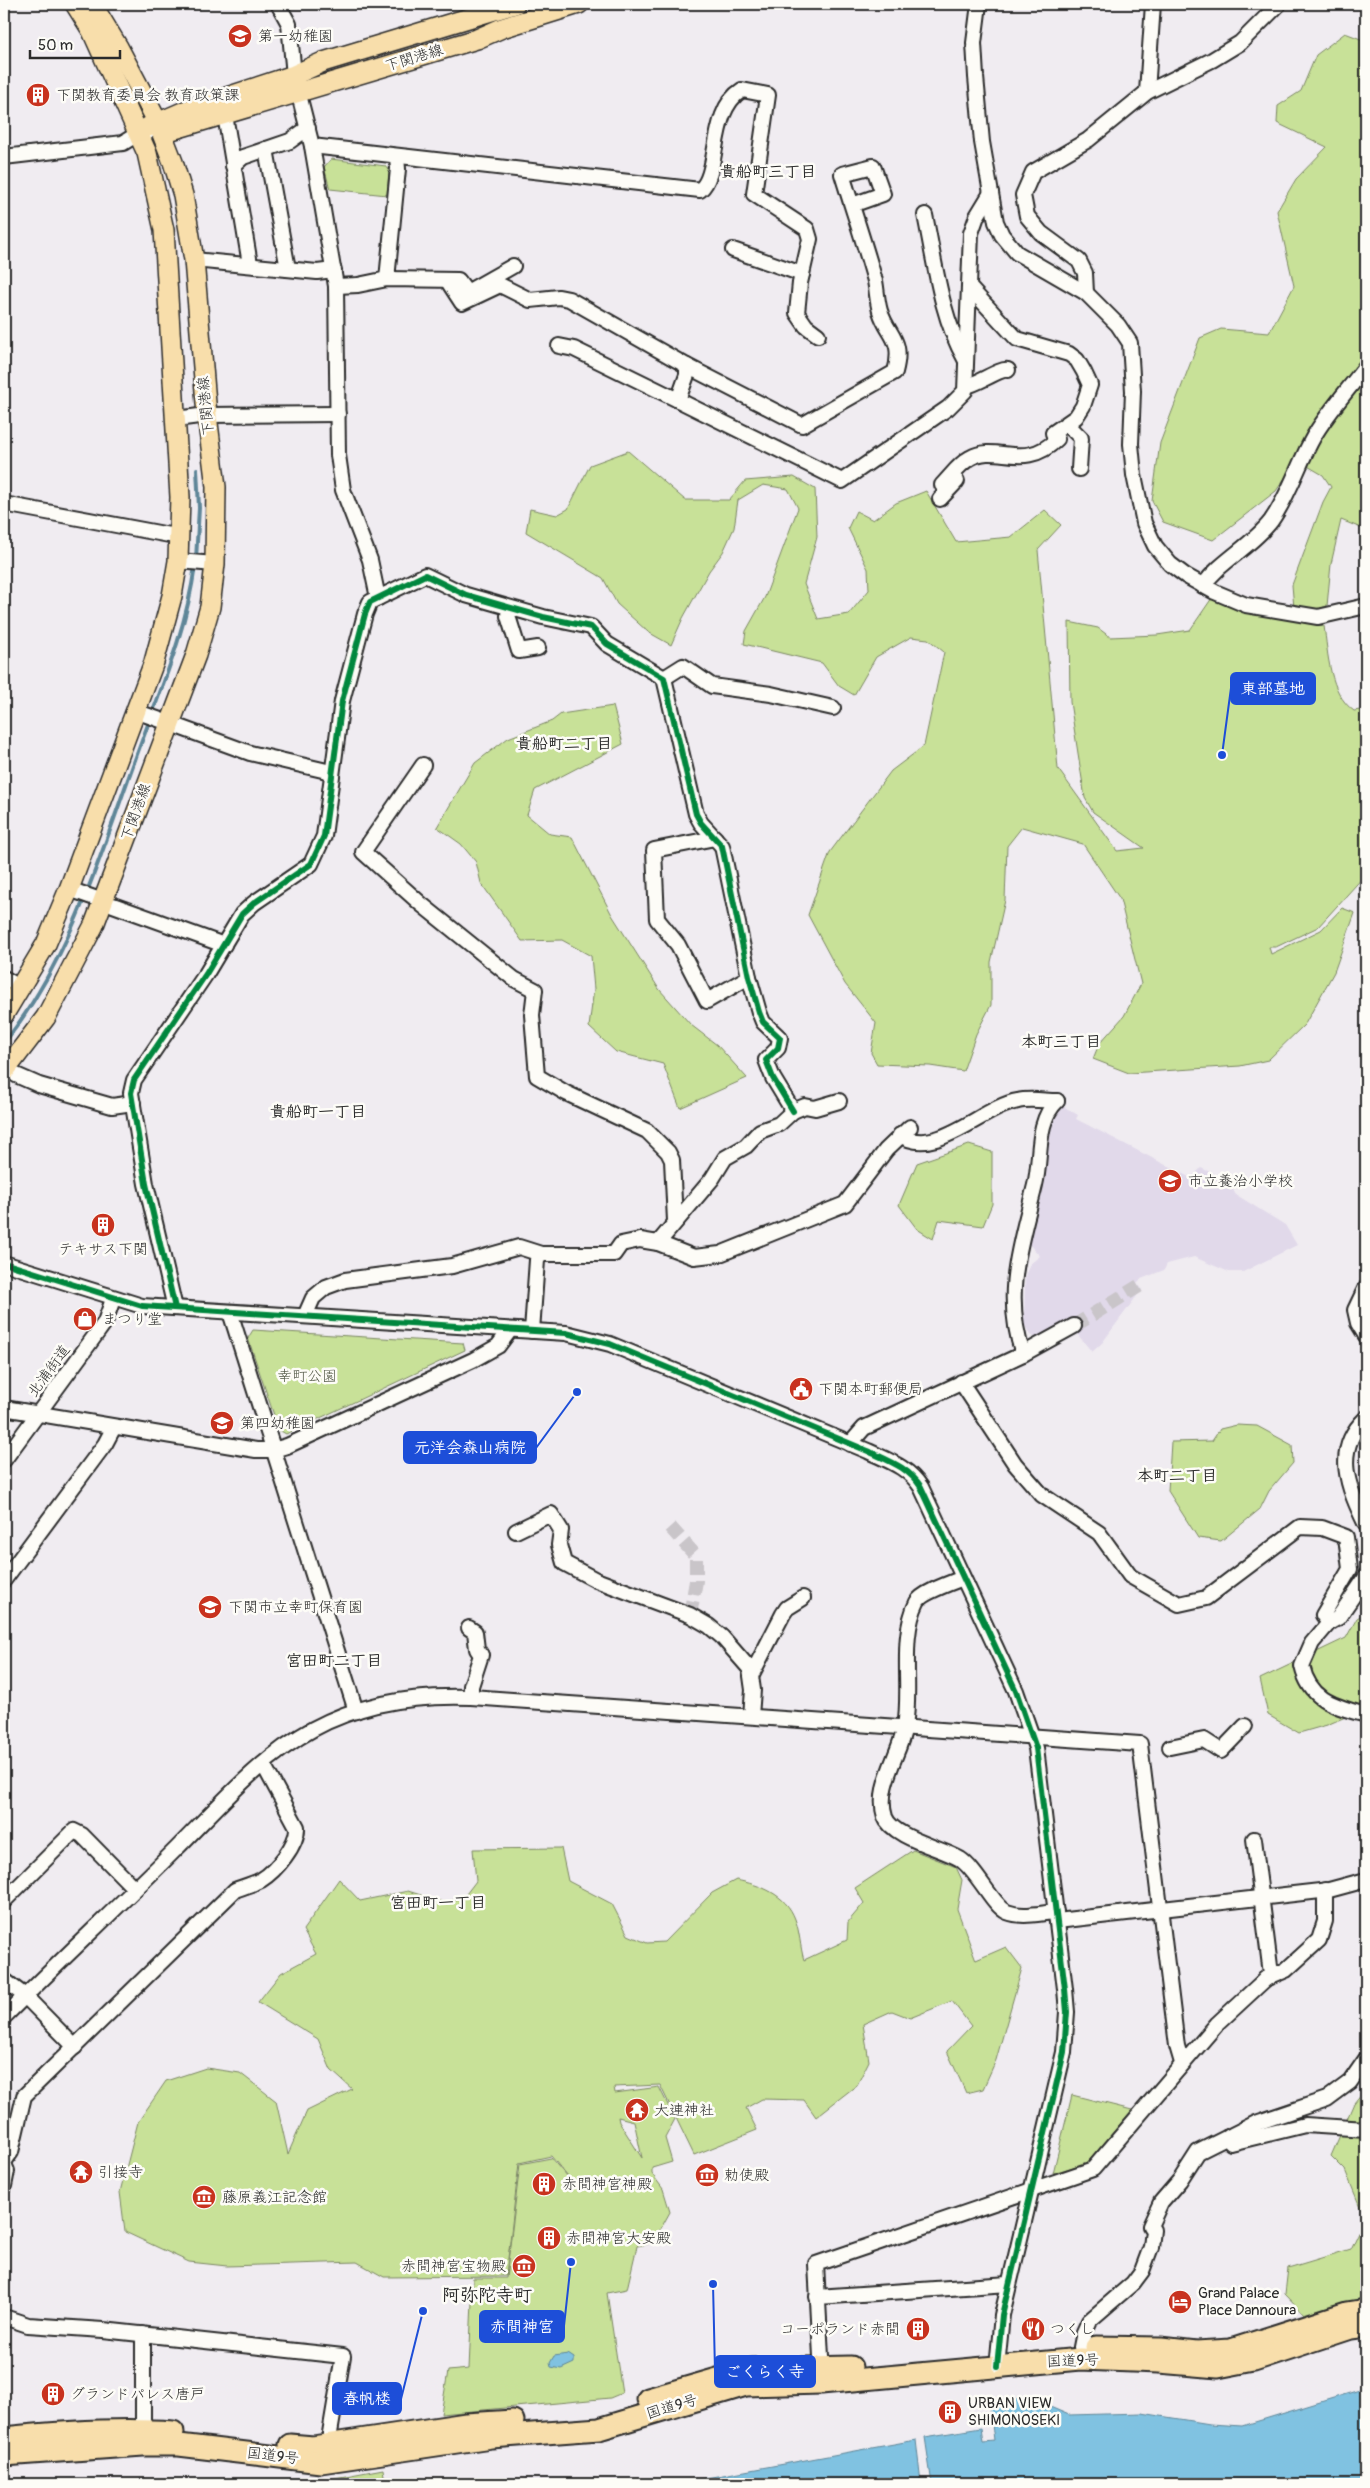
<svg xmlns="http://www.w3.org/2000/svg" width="1370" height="2488" font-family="Pangolin,'Klee One',sans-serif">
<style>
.built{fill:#e1d9ea}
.green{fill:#c8e198;stroke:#7a8662;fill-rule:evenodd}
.water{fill:#80c2e1;stroke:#5e8698}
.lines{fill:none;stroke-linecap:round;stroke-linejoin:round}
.stream{stroke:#5e8698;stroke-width:4}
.minor-tunnel{stroke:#c9c5c9;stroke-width:14;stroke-dasharray:14 7;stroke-linecap:butt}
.minor-casing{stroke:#2b2b2b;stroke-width:18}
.major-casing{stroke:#2b2b2b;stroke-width:22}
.highway-casing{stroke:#2b2b2b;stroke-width:25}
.minor{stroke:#fdfcf7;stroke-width:14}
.major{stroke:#f8deab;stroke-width:19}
.highway{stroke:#f8deab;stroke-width:21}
.cycleway-casing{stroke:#fdfcf7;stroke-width:9}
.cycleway{stroke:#00873e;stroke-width:6}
.labels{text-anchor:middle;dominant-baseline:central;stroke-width:5;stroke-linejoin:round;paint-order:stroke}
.poi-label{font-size:15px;fill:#2b2b2b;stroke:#fdfcf7;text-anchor:start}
.street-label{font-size:15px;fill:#2b2b2b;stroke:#fdfcf7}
.park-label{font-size:15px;fill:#525846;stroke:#fdfcf7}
.neighbourhood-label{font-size:16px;font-weight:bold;fill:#2b2b2b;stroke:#fdfcf7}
.quarter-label{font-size:18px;font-weight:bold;fill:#2b2b2b;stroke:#fdfcf7}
.leader{fill:none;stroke:#1d4ed8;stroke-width:2}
.callout-dot{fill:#1d4ed8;stroke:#fdfcf7;stroke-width:2}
.callout{fill:#1d4ed8;stroke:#1d4ed8;stroke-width:2}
.callout-label{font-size:16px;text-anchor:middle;font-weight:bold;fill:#fff}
</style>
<rect width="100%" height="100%" fill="#f0ecf1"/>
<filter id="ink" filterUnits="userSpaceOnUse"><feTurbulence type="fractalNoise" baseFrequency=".02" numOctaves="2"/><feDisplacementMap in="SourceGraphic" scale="10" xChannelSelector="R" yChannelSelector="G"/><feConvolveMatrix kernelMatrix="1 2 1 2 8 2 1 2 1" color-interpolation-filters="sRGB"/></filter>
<g filter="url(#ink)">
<!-- built -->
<polygon class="built" points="1061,1105 1078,1115 1076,1119 1191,1178 1201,1168 1230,1181 1235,1194 1285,1225 1297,1245 1243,1272 1229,1272 1194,1257 1167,1264 1164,1270 1141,1279 1137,1283 1142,1289 1102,1343 1092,1352 1078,1335 1071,1320 1036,1338 1031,1335 1024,1324 1025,1279 1030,1264 1040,1256 1030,1245 1024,1244 1044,1137 1057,1107"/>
<!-- green -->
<g class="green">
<polygon points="1345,33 1366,41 1366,530 1341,520 1331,564 1327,606 1318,609 1294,608 1292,585 1323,502 1331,487 1323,475 1299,461 1293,466 1276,491 1213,540 1163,522 1152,501 1160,443 1200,338 1221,329 1269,333 1294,286 1277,211 1296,179 1327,147 1277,123 1278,106 1301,91 1316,55"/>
<polygon points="331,159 386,166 389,170 387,195 330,189 324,167"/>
<path d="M628 451 685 500H729L745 481 794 477 815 489 817 537 804 584 818 619 849 614 869 590 868 569 848 528 856 511 873 520 896 503 926 491 956 542 1011 537 1045 510 1061 525 1038 550 1058 769 1117 851 1144 848 1093 812 1085 798 1070 702 1069 622 1098 628 1110 637 1157 635 1190 630 1212 598 1236 609 1324 626C1328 653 1329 693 1354 711L1366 709V874L1318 927 1276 947H1269L1271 954 1321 930 1342 908 1355 913 1334 972 1305 1024 1268 1060 1240 1066 1129 1073 1093 1059 1099 1044 1124 1016 1141 984 1120 899 1083 844 1022 827 1007 846 1005 900 991 962V1005L976 1034 963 1071 930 1066 877 1064 871 1053 876 1023 845 984 808 915 830 852 891 771 924 746 944 652 928 639 911 637 876 657 854 695 839 686 822 663 744 644 746 631 765 597 798 508 788 489 763 485 738 500 734 528 723 552 709 571 683 618 671 645 648 632 617 604 603 578 526 532 530 509 557 515 568 509 590 465Z"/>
<polygon points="613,706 623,744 535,790 527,815 550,834 572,837 612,915 659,989 691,1025 717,1045 747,1078 680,1108 663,1064 616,1052 589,1027 594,989 591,956 562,940 522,941 481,883 476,862 461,844 437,827 475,763 508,738 552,721 561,714"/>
<polygon points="969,1145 992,1152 992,1204 983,1226 939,1220 933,1239 917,1229 899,1205 917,1163"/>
<polygon points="253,1330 463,1343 465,1350 286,1434 279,1430 248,1338"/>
<polygon points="1237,1425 1257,1426 1292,1445 1293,1463 1269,1491 1260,1509 1221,1541 1198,1538 1168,1491 1171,1442 1212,1441 1220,1429"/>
<polygon points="1366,1613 1366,1708 1327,1725 1299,1733 1268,1715 1260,1679 1346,1638 1357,1618"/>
<path d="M561 1848 568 1881 612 1904 628 1935 647 1943 664 1942 712 1893 736 1880C760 1885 786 1894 795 1919 800 1932 800 1947 804 1960L847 1940 848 1922 864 1903 855 1888 913 1850 956 1867 962 1880 957 1909 976 1960 1006 1947 1022 1968 996 2060 983 2089 966 2093 947 2051 971 2026 952 2001 910 2018 892 2011 863 2024 869 2061 857 2085 816 2117 804 2100 762 2099 746 2108 757 2130 694 2155 660 2085 614 2087 615 2093 659 2087 675 2119 665 2138 672 2162 652 2168V2174L663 2189 670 2212 660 2230 649 2239 648 2244 637 2246 627 2289 607 2293 622 2393 610 2398 441 2414 448 2371 469 2369 473 2278H506L520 2164 551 2158 580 2192 551 2156 519 2163 506 2276 384 2277 357 2262 227 2266 189 2262 125 2232 120 2192 138 2122 166 2081 206 2068 240 2073 276 2101 288 2154 307 2111 352 2089 331 2070 318 2039 258 2002 281 1973 316 1954 303 1930 339 1879 360 1901 408 1891 443 1902 463 1898 476 1881 473 1849ZM618 2117 634 2121 642 2158 619 2122Z"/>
<polygon points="1366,2088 1366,2297 1307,2317 1285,2294 1288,2268 1351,2249 1365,2219 1345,2170 1331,2156 1354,2103"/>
<polygon points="1072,2095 1132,2110 1087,2163 1053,2173"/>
<polygon points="383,2469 384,2476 427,2484 303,2484"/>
</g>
<!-- water -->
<g class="water">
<polygon points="568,2354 574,2358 574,2363 561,2369 551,2367 550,2363 554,2356"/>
<polygon points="1366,2388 1366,2484 932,2484 925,2437 981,2428 983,2442 994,2441 989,2401 1029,2398 1069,2415 1142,2413 1210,2424 1242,2426"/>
<polygon points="916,2440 921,2484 673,2484"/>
</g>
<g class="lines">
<!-- stream -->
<g class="stream">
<polyline points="196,559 199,508 197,469"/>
<path d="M4 1043C70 960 100 856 136 757 159 693 186 633 195 566"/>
</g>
<!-- minor-tunnel -->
<g class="minor-tunnel">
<polyline points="1074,1326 1139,1286"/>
<polyline points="670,1527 696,1556 696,1581 690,1615"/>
</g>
<!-- minor casing -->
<g class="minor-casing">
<g id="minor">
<polyline points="278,4 289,24 294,75 312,146 336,286 338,455 343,490 370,560 378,598"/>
<polyline points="979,4 974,43 976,77 982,142 996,222 1002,235 1017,253 1086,293 1118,325 1130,343 1133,391 1131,444 1134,475 1144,523 1155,546 1170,564 1186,576 1215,592 1246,605 1318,617 1366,606"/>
<polyline points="1147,92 1153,4"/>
<polyline points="225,115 250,264"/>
<path d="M312 146 700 190C721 173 708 111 742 90L768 95 754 194 807 229 810 239 800 283 797 313 806 326 818 335"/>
<polyline points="266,149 288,269"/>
<polyline points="4,157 123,143 139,133 147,133"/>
<polyline points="233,166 243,157 290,141 308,128"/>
<path d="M925 215C935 263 941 317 965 359"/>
<polyline points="733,250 802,274"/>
<polyline points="194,260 317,272 334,270"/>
<polyline points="387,279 398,169 397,157"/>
<polyline points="447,280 462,303 500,285 530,300 559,297 569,299 687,366 687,375 678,400 842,481 948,408 965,391 971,233 977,216 991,193"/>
<polyline points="336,286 358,285 387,279 458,280 467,292 513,266"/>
<polyline points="1086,293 1085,273 1079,261 1041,233 1027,216 1023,195 1033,172 1088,140 1147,92 1212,60 1240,43 1279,4"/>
<polyline points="559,346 574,349 678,400"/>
<path d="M687 366 802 425 895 372C904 338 888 337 880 311 877 301 877 291 875 281 865 245 853 210 842 174L873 166 883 194 852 205"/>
<path d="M966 386C978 384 1000 368 1008 370"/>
<polyline points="176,419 207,415 338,414"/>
<polyline points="1067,424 1081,438 1079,469"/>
<path d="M942 485C951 476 959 464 970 458 997 442 1024 472 1057 439L1053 433 1076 417 1083 406 1090 385 1084 372 1077 360 1069 354 1017 339 970 288"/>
<polyline points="940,499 957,481"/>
<polyline points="4,504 180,537"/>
<polyline points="178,561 215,564"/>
<path d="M1203 586C1221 560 1251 547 1271 521 1290 494 1298 464 1314 436 1328 412 1349 389 1366 366"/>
<polyline points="509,608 508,616 519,651 538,648"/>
<polyline points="664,678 683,666 712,686 771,694 833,708"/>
<polyline points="135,711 169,723"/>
<polyline points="179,727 250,753 331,772"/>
<polyline points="423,765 363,852 421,904 514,979 535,990 532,1015 537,1076 566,1093 647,1131 668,1152 672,1160 675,1221"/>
<polyline points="715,838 654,850 657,919 678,945 707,1001 749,977"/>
<polyline points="69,889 103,901"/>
<polyline points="113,905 224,945"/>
<polyline points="4,978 11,982"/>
<polyline points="16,1075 39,1085 112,1106 133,1103"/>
<path d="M900 1135C936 1159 982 1107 1018 1101 1030 1098 1045 1101 1057 1101"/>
<polyline points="658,1243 712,1179 725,1158 746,1146 760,1131 779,1124 793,1111 805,1106 815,1108 839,1101"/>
<path d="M4 1263 142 1306 566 1333 610 1344 868 1451C889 1461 908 1467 921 1487L1016 1691 1036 1748 1065 1989 1067 2012 1064 2052 1002 2315 997 2367"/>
<polyline points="1366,1287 1355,1310 1358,1323 1366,1336"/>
<polyline points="175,1308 146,1184 131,1093 134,1080 206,974 242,914 254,903 311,864 324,836 342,701 365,614 370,602 425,575 466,595 543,617 591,627 607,644 664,678 696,814 701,823 722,846 749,977 759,1012 763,1022 780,1038 778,1048 766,1060 773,1078 793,1111"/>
<polyline points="230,1312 356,1711"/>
<polyline points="305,1316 313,1298 326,1287 345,1280 452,1266 519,1247 541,1254 614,1254 621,1244 640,1240 658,1243 694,1257 720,1254 845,1204 886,1150 910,1127"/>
<polyline points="532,1331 537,1260 541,1254"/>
<path d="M1023 1354C1002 1293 1021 1243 1035 1185 1042 1157 1035 1122 1057 1101"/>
<polyline points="961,1382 1015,1464 1042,1495 1099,1533 1130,1576 1179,1604 1206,1598 1300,1527 1322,1528 1346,1537 1350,1569 1323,1615 1329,1623"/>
<polyline points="4,1408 256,1450 273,1450 287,1446 473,1360 498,1346 510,1330"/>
<path d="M1366 1418C1332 1450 1348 1488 1366 1525"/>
<polyline points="850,1444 864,1428 1023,1354 1074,1326"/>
<polyline points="4,1460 97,1333 105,1322 113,1299"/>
<polyline points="516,1531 551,1514 561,1530 559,1545 564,1563 596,1580 690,1615 709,1626 722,1637 750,1669 753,1690 751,1716"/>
<path d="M1366 1577 1338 1618 1329 1623 1312 1643 1302 1666C1310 1701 1335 1706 1366 1715"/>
<path d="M963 1578C953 1582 921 1593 917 1602 899 1638 912 1688 905 1726 900 1755 875 1786 885 1817 892 1837 941 1848 960 1859 977 1870 993 1906 1007 1912 1022 1918 1040 1913 1056 1912"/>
<polyline points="4,1580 105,1444 114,1427"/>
<polyline points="469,1628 475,1632 477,1649 481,1655 471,1686 471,1697"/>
<polyline points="752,1674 783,1614 787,1608 803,1598"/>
<polyline points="1170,1747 1204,1740 1221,1751 1245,1726"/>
<polyline points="4,1901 74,1831 82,1835 135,1889"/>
<polyline points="1057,1921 1329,1890 1366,1880"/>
<polyline points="1265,1979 1286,1970 1319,1940 1325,1921 1325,1890"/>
<polyline points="4,1980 25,1996 75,2047"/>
<path d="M4 2017C61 1960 120 1905 177 1848 219 1806 261 1757 313 1729 362 1702 416 1695 471 1697L1140 1744 1177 2046 1182 2063"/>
<polyline points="1229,2136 1231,2143 1305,2125 1366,2129"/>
<path d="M4 2162 11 2152 24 2096 235 1890C243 1887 253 1884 261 1880 276 1871 298 1844 297 1827L263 1764"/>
<polyline points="4,2164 7,2171 4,2186"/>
<polyline points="817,2297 1009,2284"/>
<polyline points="4,2317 28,2325 103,2330 343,2356 330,2433 330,2445"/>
<polyline points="143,2334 143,2439"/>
<polyline points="1081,2347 1084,2332 1089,2321 1133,2283 1142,2271 1151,2247 1153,2230 1150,2226 1161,2202 1180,2180 1198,2152 1256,2123 1327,2099 1350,2082 1366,2059"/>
<polyline points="822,2375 816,2264 1093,2169 1217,2024 1271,1974 1254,1839"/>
</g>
</g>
<!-- major casing -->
<g class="major-casing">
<g id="major">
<polyline points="148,127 187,110 294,75 323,62 515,4"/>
<polyline points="162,133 477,39 502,28 579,4"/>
<polyline points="4,1014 46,944 69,889 154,662 172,596 178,561 180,497 164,230 147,153 92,31 75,4"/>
<polyline points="4,1072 46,1017 94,925 196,655 210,607 215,564 216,487 207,415 194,260 183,195 173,162 157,121 118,47 92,4"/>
</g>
</g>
<!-- highway casing -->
<g class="highway-casing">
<g id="highway">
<polyline points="1096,2347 1161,2348 1196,2352 1231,2350 1347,2313 1366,2310"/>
<polyline points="648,2399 752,2369 851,2367"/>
<path d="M4 2438C60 2432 117 2428 173 2432"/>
<polyline points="290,2445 313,2447 466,2424 513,2421"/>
<polyline points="4,2455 143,2445 179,2445 321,2462 491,2437 599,2429 746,2385 821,2383 1080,2359 1159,2362 1218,2367 1254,2360 1351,2328 1366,2326"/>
</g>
</g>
<!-- minor -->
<use href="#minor" class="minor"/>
<!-- major -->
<use href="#major" class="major"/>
<!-- highway -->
<use href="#highway" class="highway"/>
<!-- cycleway casing -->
<g class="cycleway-casing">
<g id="cycleway">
<path d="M4 1263 142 1306 566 1333 610 1344 868 1451C889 1461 908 1467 921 1487L1016 1691 1036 1748 1065 1989 1067 2012 1064 2052 1002 2315 997 2367"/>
<polyline points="175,1308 146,1184 131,1093 134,1080 206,974 242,914 254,903 311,864 324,836 342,701 365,614 370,602 425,575 466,595 543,617 591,627 607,644 664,678 696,814 701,823 722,846 749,977 759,1012 763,1022 780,1038 778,1048 766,1060 773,1078 793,1111"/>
</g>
</g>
<!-- cycleway -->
<use href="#cycleway" class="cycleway"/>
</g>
</g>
<!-- icons -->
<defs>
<g id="school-disc" transform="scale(1.25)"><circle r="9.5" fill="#c8321e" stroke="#fdfcf7"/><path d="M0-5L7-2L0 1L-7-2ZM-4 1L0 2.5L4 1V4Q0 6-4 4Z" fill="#fff"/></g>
<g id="building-disc" transform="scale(1.25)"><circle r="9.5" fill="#c8321e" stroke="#fdfcf7"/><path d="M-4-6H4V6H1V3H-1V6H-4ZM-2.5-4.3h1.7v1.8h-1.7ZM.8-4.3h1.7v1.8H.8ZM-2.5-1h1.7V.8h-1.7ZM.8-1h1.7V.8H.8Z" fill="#fff"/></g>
<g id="shop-disc" transform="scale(1.25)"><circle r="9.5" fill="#c8321e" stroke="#fdfcf7"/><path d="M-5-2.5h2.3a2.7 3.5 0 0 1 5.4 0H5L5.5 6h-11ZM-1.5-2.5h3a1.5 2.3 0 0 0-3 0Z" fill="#fff"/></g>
<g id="civic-disc" transform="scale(1.25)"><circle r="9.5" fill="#c8321e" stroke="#fdfcf7"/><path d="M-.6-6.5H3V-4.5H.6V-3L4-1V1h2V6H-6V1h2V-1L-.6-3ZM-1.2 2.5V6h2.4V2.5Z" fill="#fff"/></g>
<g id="temple-disc" transform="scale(1.25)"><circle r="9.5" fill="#c8321e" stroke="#fdfcf7"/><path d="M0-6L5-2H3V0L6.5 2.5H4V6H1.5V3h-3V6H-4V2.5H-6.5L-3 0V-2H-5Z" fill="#fff"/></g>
<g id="museum-disc" transform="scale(1.25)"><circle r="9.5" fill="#c8321e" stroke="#fdfcf7"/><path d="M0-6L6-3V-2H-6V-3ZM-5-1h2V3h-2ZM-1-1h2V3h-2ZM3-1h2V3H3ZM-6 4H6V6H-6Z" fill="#fff"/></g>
<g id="hotel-disc" transform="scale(1.25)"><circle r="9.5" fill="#c8321e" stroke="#fdfcf7"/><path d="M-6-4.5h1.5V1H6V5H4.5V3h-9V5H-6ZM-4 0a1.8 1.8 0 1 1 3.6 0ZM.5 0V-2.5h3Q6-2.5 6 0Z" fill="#fff"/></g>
<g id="restaurant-disc" transform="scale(1.25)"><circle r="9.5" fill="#c8321e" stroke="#fdfcf7"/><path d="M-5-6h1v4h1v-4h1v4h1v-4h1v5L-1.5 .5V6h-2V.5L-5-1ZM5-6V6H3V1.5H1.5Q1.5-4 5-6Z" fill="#fff"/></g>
</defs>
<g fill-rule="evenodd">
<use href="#school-disc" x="240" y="36"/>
<use href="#building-disc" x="38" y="95"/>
<use href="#school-disc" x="1170" y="1181"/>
<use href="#building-disc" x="103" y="1225"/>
<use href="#shop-disc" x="85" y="1319"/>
<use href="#civic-disc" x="801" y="1389"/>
<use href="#school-disc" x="222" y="1423"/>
<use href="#school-disc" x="210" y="1607"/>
<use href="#temple-disc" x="637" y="2110"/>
<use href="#temple-disc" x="81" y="2172"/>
<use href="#museum-disc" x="707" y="2175"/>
<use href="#building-disc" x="544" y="2184"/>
<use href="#museum-disc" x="204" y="2197"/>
<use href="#building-disc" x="549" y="2238"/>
<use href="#museum-disc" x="524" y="2266"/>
<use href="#hotel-disc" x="1180" y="2302"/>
<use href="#building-disc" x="918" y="2329"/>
<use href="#restaurant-disc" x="1033" y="2329"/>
<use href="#building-disc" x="53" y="2394"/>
<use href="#building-disc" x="950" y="2412"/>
</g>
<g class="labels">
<!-- poi labels -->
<g class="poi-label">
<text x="258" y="36">第一幼稚園</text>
<text x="56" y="95">下関教育委員会 教育政策課</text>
<text x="1188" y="1181">市立養治小学校</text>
<text x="103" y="1249" text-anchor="middle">テキサス下関</text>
<text x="102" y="1319">まつり堂</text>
<text x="818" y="1389">下関本町郵便局</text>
<text x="240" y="1423">第四幼稚園</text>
<text x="228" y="1607">下関市立幸町保育園</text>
<text x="654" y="2110">大連神社</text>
<text x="98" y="2172">引接寺</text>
<text x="724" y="2175">勅使殿</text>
<text x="562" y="2184">赤間神宮神殿</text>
<text x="222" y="2197">藤原義江記念館</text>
<text x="566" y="2238">赤間神宮大安殿</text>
<text x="506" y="2266" text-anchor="end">赤間神宮宝物殿</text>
<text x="1198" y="2293">Grand Palace<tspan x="1198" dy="17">Place Dannoura</tspan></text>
<text x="900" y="2329" text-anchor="end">コーポランド赤間</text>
<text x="1050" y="2329">つくし</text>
<text x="70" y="2394">グランドパレス唐戸</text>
<text x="968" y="2403">URBAN VIEW<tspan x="968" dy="17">SHIMONOSEKI</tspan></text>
</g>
<!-- street labels -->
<g class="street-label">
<text transform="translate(414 58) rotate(-17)">下関港線</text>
<text transform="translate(206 406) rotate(-96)">下関港線</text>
<text transform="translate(136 812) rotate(-70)">下関港線</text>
<text transform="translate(49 1371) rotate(-54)">北浦街道</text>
<text transform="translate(1073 2361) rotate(-2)">国道9号</text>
<text transform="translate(672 2407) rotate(-17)">国道9号</text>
<text transform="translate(273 2456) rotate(7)">国道9号</text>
</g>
<!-- park labels -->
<g class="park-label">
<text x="307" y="1376">幸町公園</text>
</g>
<!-- neighbourhood labels -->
<g class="neighbourhood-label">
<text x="768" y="172">貴船町三丁目</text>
<text x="564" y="744">貴船町二丁目</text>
<text x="1061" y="1042">本町三丁目</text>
<text x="318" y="1112">貴船町一丁目</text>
<text x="1177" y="1476">本町二丁目</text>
<text x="334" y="1661">宮田町二丁目</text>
<text x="438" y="1903">宮田町一丁目</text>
</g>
<!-- quarter labels -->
<g class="quarter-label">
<text x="487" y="2295">阿弥陀寺町</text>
</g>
</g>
<!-- callouts -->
<path class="leader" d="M1222 755L1231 688M577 1392L536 1448M571 2262L564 2326M713 2284L715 2371M423 2311L401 2399"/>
<g class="callout-dot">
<circle cx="1222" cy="755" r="5"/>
<circle cx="577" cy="1392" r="5"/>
<circle cx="571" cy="2262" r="5"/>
<circle cx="713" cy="2284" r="5"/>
<circle cx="423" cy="2311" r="5"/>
</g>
<g class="callout">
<rect x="1231" y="673" width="84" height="31" rx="5"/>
<rect x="404" y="1432" width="132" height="31" rx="5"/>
<rect x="480" y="2311" width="84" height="31" rx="5"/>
<rect x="715" y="2356" width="100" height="31" rx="5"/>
<rect x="333" y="2383" width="68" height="31" rx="5"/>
</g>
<g class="callout-label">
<text x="1273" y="694">東部墓地</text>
<text x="470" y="1453">元洋会森山病院</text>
<text x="522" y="2332">赤間神宮</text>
<text x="765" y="2377">ごくらく寺</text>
<text x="367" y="2404">春帆楼</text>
</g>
<!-- margin -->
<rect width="1370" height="2488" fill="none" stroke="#fdfcf7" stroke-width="20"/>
<rect x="10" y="10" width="1350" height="2468" fill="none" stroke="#2b2b2b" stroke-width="2" filter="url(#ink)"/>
<!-- scale -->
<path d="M30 50v8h90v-8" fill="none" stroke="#2b2b2b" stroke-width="2.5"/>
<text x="38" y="50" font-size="15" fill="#2b2b2b" stroke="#fdfcf7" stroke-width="4" paint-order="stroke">50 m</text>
</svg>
